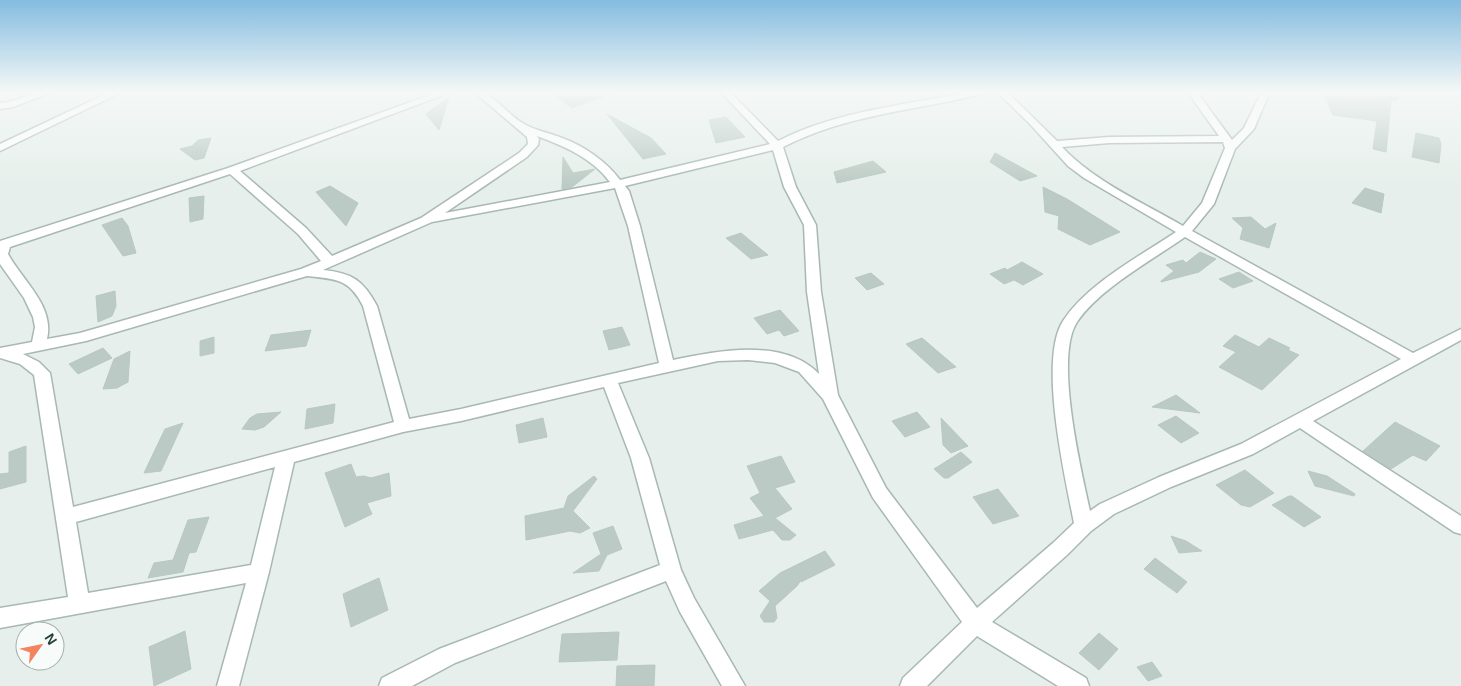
<svg xmlns="http://www.w3.org/2000/svg" width="1461" height="686" font-family="Helvetica,sans-serif">
<style>
.building{fill:#bbcac4;stroke:#b8c9c2}
.lines{fill:none;stroke-linecap:round;stroke-linejoin:round}
.minor-casing{stroke:#a8b8b2;stroke-width:3}
.minor{fill:#fff;fill-rule:evenodd}
</style>
<rect width="100%" height="100%" fill="#e6efeb"/>
<!-- building -->
<g class="building">
<polygon points="568,91 615,91 615,92 572,108 554,95"/>
<polygon points="1322,91 1398,91 1398,100 1391,101 1386,152 1373,149 1377,121 1333,115"/>
<polygon points="449,97 439,130 426,114"/>
<polygon points="607,114 651,138 666,154 643,159"/>
<polygon points="726,117 745,137 716,143 709,120"/>
<polygon points="1416,133 1439,138 1441,144 1439,163 1412,157"/>
<polygon points="211,138 204,158 195,160 180,149 192,146 198,140"/>
<polygon points="995,153 1037,176 1020,181 990,162"/>
<polygon points="563,157 573,173 595,169 572,187 562,189"/>
<polygon points="873,161 886,172 837,183 834,172"/>
<polygon points="330,186 358,203 346,226 316,192"/>
<polygon points="1043,187 1067,199 1120,232 1090,245 1058,229 1059,216 1045,212"/>
<polygon points="1365,188 1384,194 1381,213 1352,203"/>
<polygon points="204,196 203,219 190,222 189,198"/>
<polygon points="1251,217 1265,229 1276,223 1269,248 1240,239 1243,228 1232,218"/>
<polygon points="122,218 128,226 136,253 123,256 102,225"/>
<polygon points="741,233 768,255 751,259 726,238"/>
<polygon points="1200,252 1216,259 1199,272 1161,282 1161,281 1174,271 1166,265 1183,260 1186,263"/>
<polygon points="1022,262 1043,274 1023,285 1014,280 1004,284 990,274 1005,268 1007,270"/>
<polygon points="1239,272 1253,281 1233,288 1219,279"/>
<polygon points="871,273 884,284 867,290 855,278"/>
<polygon points="115,291 116,306 112,316 98,322 96,296"/>
<polygon points="780,310 799,331 784,336 779,330 767,334 754,318"/>
<polygon points="622,327 630,345 609,350 603,331"/>
<polygon points="311,330 306,346 265,351 271,335"/>
<polygon points="1235,335 1259,347 1269,338 1290,348 1288,350 1299,355 1262,390 1219,367 1236,352 1223,346"/>
<polygon points="214,337 214,353 200,356 200,341"/>
<polygon points="922,338 956,367 938,373 906,344"/>
<polygon points="103,348 112,358 78,374 69,364"/>
<polygon points="130,351 128,382 117,388 103,389 114,359"/>
<polygon points="1176,395 1200,413 1152,407"/>
<polygon points="335,404 333,423 305,429 307,409"/>
<polygon points="281,412 264,427 255,430 242,429 250,418 257,414"/>
<polygon points="917,412 930,427 905,437 892,421"/>
<polygon points="1176,416 1199,433 1181,443 1158,425"/>
<polygon points="543,418 547,437 519,443 516,425"/>
<polygon points="941,418 968,446 951,453 943,445"/>
<polygon points="1395,422 1440,446 1426,461 1413,455 1391,469 1363,451"/>
<polygon points="183,423 161,471 144,473 165,429"/>
<polygon points="26,446 26,482 0,489 0,474 9,473 9,452"/>
<polygon points="961,452 972,462 948,478 944,478 934,469"/>
<polygon points="781,456 795,482 775,488 792,509 775,518 796,535 790,540 782,540 773,530 739,539 734,525 764,516 750,498 760,493 747,466"/>
<polygon points="351,464 356,477 364,476 371,478 389,473 391,496 367,503 372,514 345,527 325,473"/>
<polygon points="1245,470 1274,493 1250,507 1241,505 1216,485"/>
<polygon points="1308,471 1327,476 1355,494 1354,496 1315,486"/>
<polygon points="594,476 597,479 573,511 590,528 580,533 570,531 526,540 525,516 564,508 568,496"/>
<polygon points="998,489 1019,516 993,524 973,497"/>
<polygon points="1289,496 1292,496 1321,517 1304,527 1272,505"/>
<polygon points="209,517 196,552 189,553 183,572 148,578 154,563 173,560 188,520"/>
<polygon points="613,526 622,549 607,555 599,571 573,573 601,554 593,533"/>
<polygon points="1171,536 1186,541 1202,551 1179,553"/>
<polygon points="825,551 835,565 801,582 801,580 797,586 775,606 777,618 774,622 764,622 760,616 770,601 759,591 780,573"/>
<polygon points="1155,558 1187,582 1177,593 1144,569"/>
<polygon points="379,578 388,610 351,627 343,594"/>
<polygon points="185,631 191,669 154,686 149,647"/>
<polygon points="619,632 617,660 559,662 562,634"/>
<polygon points="1099,633 1118,649 1099,670 1079,653"/>
<polygon points="1152,662 1162,676 1148,681 1137,667"/>
<polygon points="655,665 654,686 616,686 617,666"/>
</g>
<g class="lines">
<!-- minor casing -->
<g class="minor-casing">
<g id="minor">
<polygon points="42,91 55,91 13,107 0,109 0,103 9,102"/>
<polygon points="112,91 124,91 0,151 0,144"/>
<path d="M441 91H454L240 171 306 228 332 256 421 218 519 153 528 144 527 137 473 91C494 91 507 116 526 125 537 131 550 133 562 138 584 146 606 161 620 180L770 144 720 91H729L778 141C839 110 908 105 973 91H988L987 93C918 110 847 114 783 147L796 187 816 225 821 292 838 395 886 488 977 608 1053 543 1074 523C1065 477 1038 360 1063 321 1087 284 1140 256 1176 232L1084 178 1068 166 1029 123 996 91H1006L1057 141 1109 137 1219 136 1187 91H1196L1232 140 1244 128 1262 91H1270L1254 129 1235 149 1214 204 1192 231 1413 353 1461 329V340L1313 421 1461 516V534L1454 532 1300 428 1253 454 1171 487 1114 514 1091 531 1067 555 992 622 1086 678 1089 686H1058L977 636 927 686H900L903 678 962 622 873 498 823 399 799 372 775 363 748 360 718 361 618 383 649 458 681 570 694 598 745 686H722L680 612 666 581 455 663 412 686H379L382 678 439 649 660 565 631 458 604 387 461 421 403 432 294 462 269 572 239 686H217L246 583 0 628V608L68 597 34 375 20 364 0 358V348L32 342 35 327 33 317 24 298 0 264V241L228 168ZM537 136C564 146 592 158 610 182L445 213 527 157 538 145 539 139ZM1223 142 1225 148 1202 203 1183 226C1142 202 1095 182 1062 147L1109 143ZM773 150 784 187 804 225 807 292 819 374C784 337 717 351 673 360L640 226 629 191 625 186ZM230 174 298 234 321 261 301 269 80 333 47 339C55 306 22 280 8 254L10 247ZM615 188 628 226 659 363 461 409 409 419 377 306C363 280 352 273 323 270L432 222ZM1185 237 1401 359 1241 444 1159 477 1100 504 1090 511C1081 470 1054 357 1077 322 1099 289 1152 260 1185 237ZM307 276C335 279 349 278 363 306L394 422 73 507 50 373 39 362 23 354 86 341ZM275 467 251 565 88 593 76 522Z"/>
</g>
</g>
<!-- minor -->
<use href="#minor" class="minor"/>
</g>
<!-- sky -->
<linearGradient id="sky" x2="0" y2="1"><stop stop-color="#84bce0"/><stop offset="0.49" stop-color="#f4f8f6"/><stop offset="1" stop-color="#f4f8f6" stop-opacity="0"/></linearGradient>
<rect width="1461" height="187" fill="url(#sky)"/>
<!-- north arrow -->
<g transform="translate(40 646) rotate(57)"><circle r="24" fill="#f7fbf9" stroke="#a3b1ad"/>
<path d="M0-4L9 19L0 12L-9 19Z" fill="#f4845f"/>
<text y="-8" font-size="14" font-weight="bold" text-anchor="middle" fill="#24423a">N</text>
</g>
</svg>
